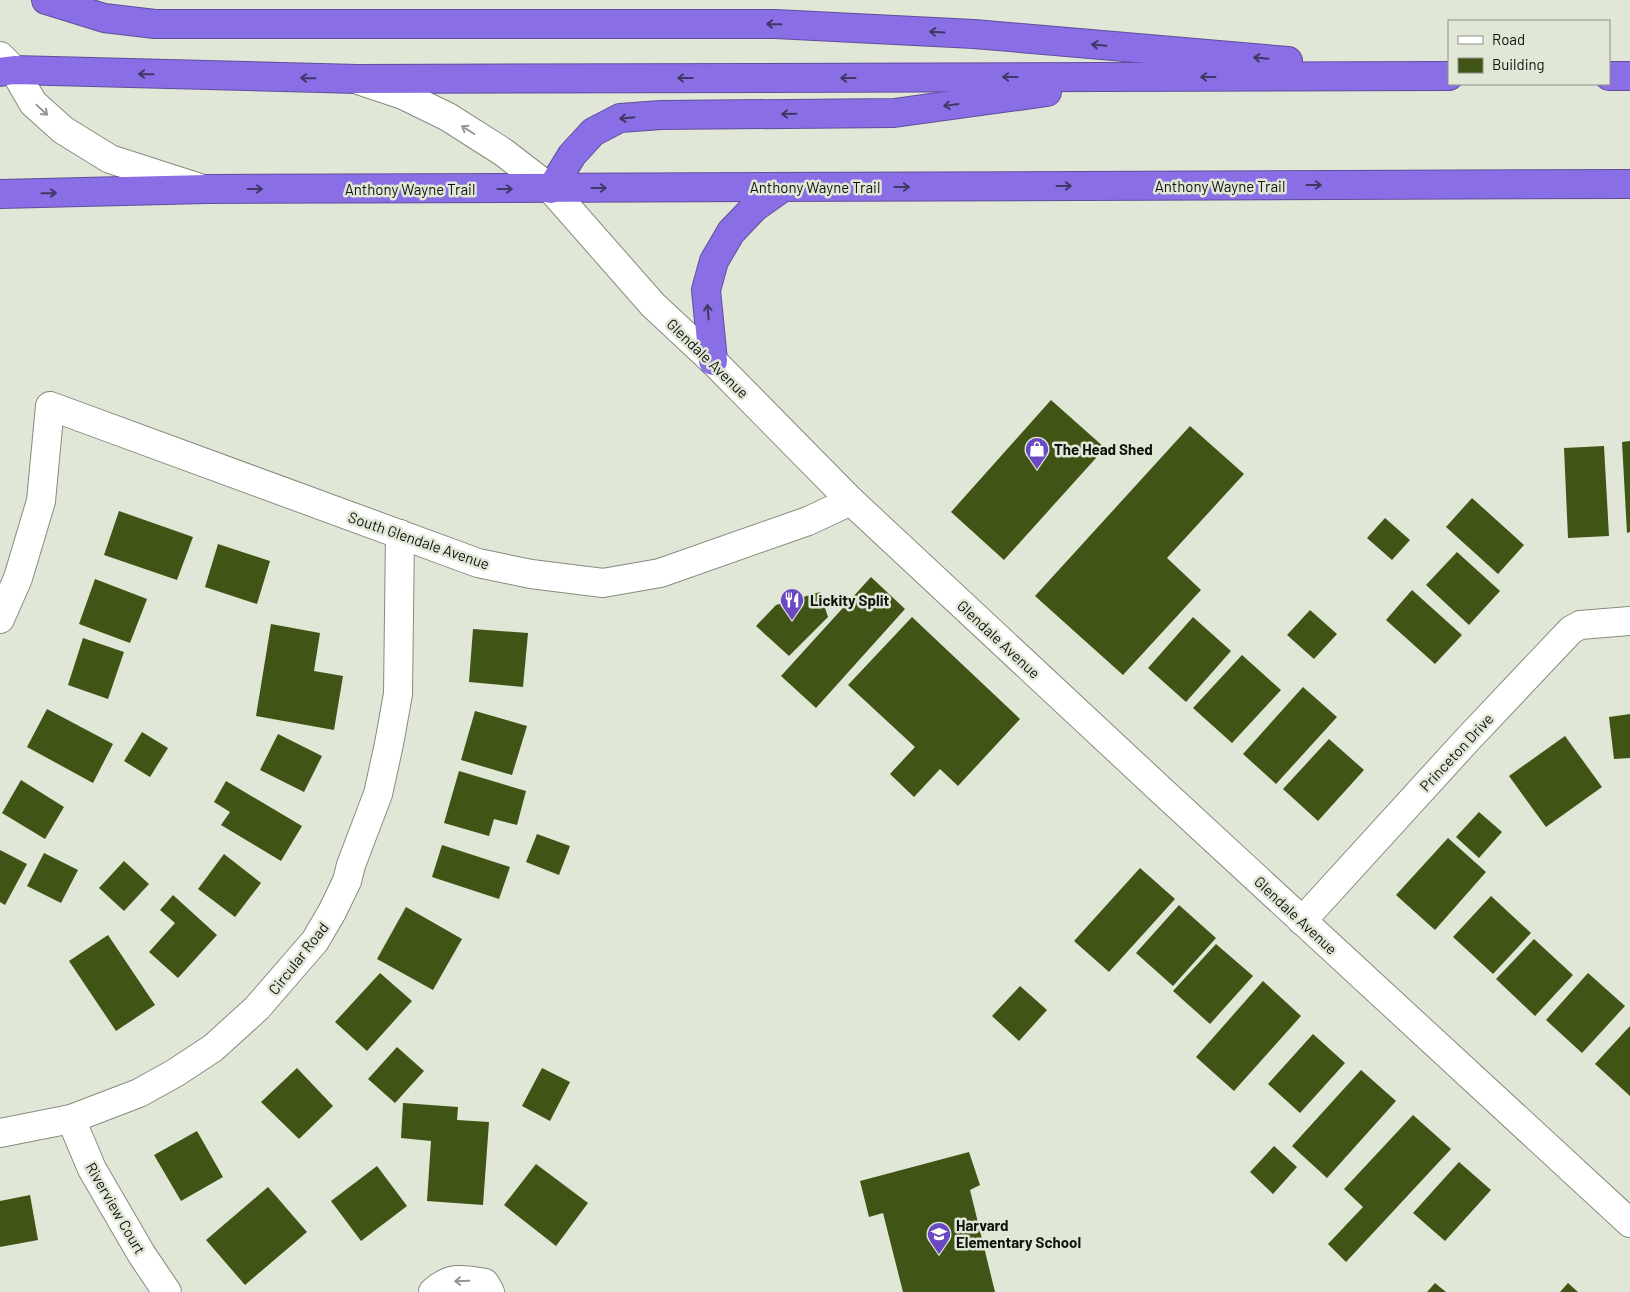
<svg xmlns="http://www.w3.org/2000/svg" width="1630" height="1292" font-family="Barlow,sans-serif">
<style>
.building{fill:#405415}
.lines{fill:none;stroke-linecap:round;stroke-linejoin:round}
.street-casing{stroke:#868c7d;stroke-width:30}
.secondary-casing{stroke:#868c7d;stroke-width:30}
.highway-casing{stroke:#604e9a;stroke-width:30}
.street{stroke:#fff;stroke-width:28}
.secondary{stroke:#fff;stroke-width:28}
.highway{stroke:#8a6ee6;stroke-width:28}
.oneway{stroke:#413764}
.oneway2{stroke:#949593}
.labels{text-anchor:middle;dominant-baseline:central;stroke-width:5;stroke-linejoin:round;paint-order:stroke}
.street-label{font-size:15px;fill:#11130e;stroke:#e0e7d7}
.poi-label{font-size:15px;font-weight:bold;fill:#11130e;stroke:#e0e7d7;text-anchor:start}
</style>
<rect width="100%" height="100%" fill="#e0e7d7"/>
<!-- building -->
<g class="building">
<polygon points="1051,400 1105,448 1004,560 951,512"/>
<polygon points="1190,426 1244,474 1167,558 1201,590 1123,675 1035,596"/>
<polygon points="1630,441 1630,532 1627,533 1622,442"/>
<polygon points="1604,446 1609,536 1568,538 1564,448"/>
<polygon points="1472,498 1524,545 1498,574 1446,527"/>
<polygon points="119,511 193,537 177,580 104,555"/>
<polygon points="1385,518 1410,540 1392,560 1367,538"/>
<polygon points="218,544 270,561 257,604 205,587"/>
<polygon points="1457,552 1500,591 1469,625 1426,585"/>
<polygon points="871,577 905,609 816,708 781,676"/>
<polygon points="95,579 147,599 130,643 79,624"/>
<polygon points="1412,590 1462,635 1435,664 1386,620"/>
<polygon points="820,592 828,617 789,656 756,626 776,605"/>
<polygon points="1310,610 1337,634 1314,659 1287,635"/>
<polygon points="912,617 1020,719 958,786 940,769 914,797 890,774 915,747 848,685"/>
<polygon points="1193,617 1231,651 1186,702 1148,668"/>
<polygon points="271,624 320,633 314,671 343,676 334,730 256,716"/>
<polygon points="473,629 528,633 523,687 469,682"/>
<polygon points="83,638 124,652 108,699 68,685"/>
<polygon points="1242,655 1281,690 1232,743 1193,708"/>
<polygon points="1303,687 1337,717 1276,784 1243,754"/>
<polygon points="47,709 113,744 93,783 27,747"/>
<polygon points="475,711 527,726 512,775 461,760"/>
<polygon points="1630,714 1630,758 1614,759 1609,717"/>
<polygon points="142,732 168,748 150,777 124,761"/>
<polygon points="278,734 322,756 304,792 260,770"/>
<polygon points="1565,736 1602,787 1546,827 1509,776"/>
<polygon points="1329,739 1364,770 1318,821 1283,789"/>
<polygon points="459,771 526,791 517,825 494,819 489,836 444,823"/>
<polygon points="21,780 64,807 45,839 2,813"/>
<polygon points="226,781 302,826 281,861 221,825 230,812 214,802"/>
<polygon points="1479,812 1502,832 1479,858 1456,837"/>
<polygon points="537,834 570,846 559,875 526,862"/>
<polygon points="1448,838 1486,872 1435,930 1396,895"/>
<polygon points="442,845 510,867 499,899 432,877"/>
<polygon points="0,850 27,864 5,905 0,902"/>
<polygon points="44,853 78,870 61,903 27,886"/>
<polygon points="224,854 261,883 235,917 198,889"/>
<polygon points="124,861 149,884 124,911 99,888"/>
<polygon points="1140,868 1175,899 1109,972 1074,941"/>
<polygon points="173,895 217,935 178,978 149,952 175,923 160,910"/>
<polygon points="1491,896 1531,933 1493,974 1453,937"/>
<polygon points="1179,905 1216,938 1173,986 1136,953"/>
<polygon points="406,907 462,939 433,990 377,959"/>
<polygon points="108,935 155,1005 116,1031 69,961"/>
<polygon points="1534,939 1573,975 1535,1016 1496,979"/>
<polygon points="1216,944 1253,976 1210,1024 1173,991"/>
<polygon points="380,973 412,1001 367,1051 335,1022"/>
<polygon points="1588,973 1625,1006 1582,1053 1546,1020"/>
<polygon points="1263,981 1301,1016 1234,1091 1196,1057"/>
<polygon points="1020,986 1047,1010 1019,1041 992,1016"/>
<polygon points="1630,1026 1630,1096 1595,1064"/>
<polygon points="1313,1034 1345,1063 1300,1113 1268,1084"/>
<polygon points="397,1047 424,1071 395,1103 368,1079"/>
<polygon points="297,1068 333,1106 299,1139 261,1102"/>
<polygon points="542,1068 570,1082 550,1121 522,1106"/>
<polygon points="1361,1070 1396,1101 1327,1178 1292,1146"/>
<polygon points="403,1103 458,1107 457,1120 489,1122 483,1205 427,1201 431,1141 401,1138"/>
<polygon points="1413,1115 1451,1149 1346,1262 1328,1244 1363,1207 1344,1189"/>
<polygon points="197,1131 223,1177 181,1201 154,1155"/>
<polygon points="1274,1146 1297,1167 1273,1194 1250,1172"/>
<polygon points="969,1152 980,1185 970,1190 995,1292 903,1292 883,1213 869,1217 860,1181"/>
<polygon points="1459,1162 1491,1190 1445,1241 1413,1213"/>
<polygon points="536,1164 588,1203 556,1246 504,1205"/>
<polygon points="377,1166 407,1206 361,1241 331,1201"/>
<polygon points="268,1187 307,1232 245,1285 206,1240"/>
<polygon points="30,1195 38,1240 0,1247 0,1201"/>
<polygon points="1435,1283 1446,1292 1427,1292"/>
<polygon points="1568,1283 1578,1292 1560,1292"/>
</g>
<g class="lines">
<!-- street casing -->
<g class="street-casing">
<g id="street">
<polyline points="0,619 18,578 41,501 50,406 478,563 531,574 603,583 660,573 808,521 851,501"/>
<polyline points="1302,921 1467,740 1571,630 1580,625 1630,621"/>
<polyline points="71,1119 92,1169 142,1255 167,1292"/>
<polyline points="0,1133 71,1119 139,1093 175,1073 213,1048 257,1008 315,941 332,912 347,881 351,865 378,794 389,744 398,694 400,534"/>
<path d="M433 1292C450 1276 464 1279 485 1283L490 1292"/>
</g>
</g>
<!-- secondary casing -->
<g class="secondary-casing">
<g id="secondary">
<polyline points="0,56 14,70 33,103 63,130 110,159 200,188"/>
<polyline points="361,81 403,95 448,117 503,152 551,189 653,305 713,361 851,501 1162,791 1630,1223"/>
</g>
</g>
<!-- highway casing -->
<g class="highway-casing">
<g id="highway">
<polyline points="46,0 104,18 155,24 775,24 974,34 1288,61"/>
<polyline points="0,72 14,70 357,79 1449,76"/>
<polyline points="1609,76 1630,76"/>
<polyline points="551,189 572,155 593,132 620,118 661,115 894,113 1047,92"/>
<polyline points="0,194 207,189 1630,184"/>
<polyline points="713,361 706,290 714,261 731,232 755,207 782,188"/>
</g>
</g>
<!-- street -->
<use href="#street" class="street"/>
<!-- secondary -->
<use href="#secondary" class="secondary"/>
<!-- highway -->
<use href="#highway" class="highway"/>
</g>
<!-- one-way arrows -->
<defs><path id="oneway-shaft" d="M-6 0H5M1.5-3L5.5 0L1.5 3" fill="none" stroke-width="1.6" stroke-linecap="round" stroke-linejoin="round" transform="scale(1.25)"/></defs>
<g class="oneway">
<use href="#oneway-shaft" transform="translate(774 24) rotate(-179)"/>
<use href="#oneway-shaft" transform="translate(937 32) rotate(-177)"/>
<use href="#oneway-shaft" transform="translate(1099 45) rotate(-175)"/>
<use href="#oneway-shaft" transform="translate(1261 58) rotate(-175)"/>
<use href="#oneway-shaft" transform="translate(146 74) rotate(-179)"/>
<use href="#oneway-shaft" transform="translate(1010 77) rotate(180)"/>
<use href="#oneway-shaft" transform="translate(1208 77) rotate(180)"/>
<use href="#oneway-shaft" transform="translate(308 78) rotate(-179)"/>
<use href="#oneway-shaft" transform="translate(685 78) rotate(180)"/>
<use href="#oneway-shaft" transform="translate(848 78) rotate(180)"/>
<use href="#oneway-shaft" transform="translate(951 105) rotate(172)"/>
<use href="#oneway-shaft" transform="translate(789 114) rotate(179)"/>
<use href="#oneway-shaft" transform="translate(627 118) rotate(174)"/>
<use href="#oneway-shaft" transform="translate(1314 185)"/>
<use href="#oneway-shaft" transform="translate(1064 186)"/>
<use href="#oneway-shaft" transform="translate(902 187)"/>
<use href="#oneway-shaft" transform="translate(599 188)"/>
<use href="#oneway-shaft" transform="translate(255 189)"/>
<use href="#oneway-shaft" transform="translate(505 189)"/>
<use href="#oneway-shaft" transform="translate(49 193) rotate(-1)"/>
<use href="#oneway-shaft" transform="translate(708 312) rotate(-95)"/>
</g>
<g class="oneway2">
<use href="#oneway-shaft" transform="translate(42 110) rotate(43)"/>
<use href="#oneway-shaft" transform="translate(468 130) rotate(-148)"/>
<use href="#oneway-shaft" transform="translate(462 1281) rotate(178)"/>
</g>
<!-- icons -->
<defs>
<g id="shop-pin" transform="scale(1.25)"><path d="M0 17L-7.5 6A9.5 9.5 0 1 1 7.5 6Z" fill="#6a49c2" stroke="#e0e7d7"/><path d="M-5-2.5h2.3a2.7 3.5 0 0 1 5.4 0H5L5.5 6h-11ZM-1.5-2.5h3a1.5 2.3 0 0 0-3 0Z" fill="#fff"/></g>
<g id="restaurant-pin" transform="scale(1.25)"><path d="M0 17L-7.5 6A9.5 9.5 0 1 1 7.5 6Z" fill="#6a49c2" stroke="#e0e7d7"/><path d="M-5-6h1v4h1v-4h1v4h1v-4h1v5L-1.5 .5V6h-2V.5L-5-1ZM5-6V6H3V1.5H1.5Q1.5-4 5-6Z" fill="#fff"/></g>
<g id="school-pin" transform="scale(1.25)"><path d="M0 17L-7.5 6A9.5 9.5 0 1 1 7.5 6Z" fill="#6a49c2" stroke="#e0e7d7"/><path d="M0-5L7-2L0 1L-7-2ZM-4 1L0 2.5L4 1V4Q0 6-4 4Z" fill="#fff"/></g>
</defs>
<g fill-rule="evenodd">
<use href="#shop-pin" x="1037" y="449"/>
<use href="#restaurant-pin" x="792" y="600"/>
<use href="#school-pin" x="939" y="1234"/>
</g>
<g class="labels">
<!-- street labels -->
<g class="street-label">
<text x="1220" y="186">Anthony Wayne Trail</text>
<text x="815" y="187">Anthony Wayne Trail</text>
<text x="410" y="189">Anthony Wayne Trail</text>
<text transform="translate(708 358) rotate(44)">Glendale Avenue</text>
<text transform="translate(419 540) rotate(19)">South Glendale Avenue</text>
<text transform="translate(999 639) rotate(43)">Glendale Avenue</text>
<text transform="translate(1456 752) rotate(-47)">Princeton Drive</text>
<text transform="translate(1296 915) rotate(43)">Glendale Avenue</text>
<text transform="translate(298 958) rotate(-52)">Circular Road</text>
<text transform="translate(116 1208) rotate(60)">Riverview Court</text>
</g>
<!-- poi labels -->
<g class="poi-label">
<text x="1054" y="449">The Head Shed</text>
<text x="810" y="600">Lickity Split</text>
<text x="956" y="1225">Harvard<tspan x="956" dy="17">Elementary School</tspan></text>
</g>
</g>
<!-- legend -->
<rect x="1448" y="20" width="162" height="65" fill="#e0e7d7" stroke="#8d9287"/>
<rect x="1458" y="36" width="25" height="8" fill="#ffffff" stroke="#8d9287"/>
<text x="1492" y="45" font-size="15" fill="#11130e">Road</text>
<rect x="1458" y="58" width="25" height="15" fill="#405415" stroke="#8d9287"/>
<text x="1492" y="70" font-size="15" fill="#11130e">Building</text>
</svg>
